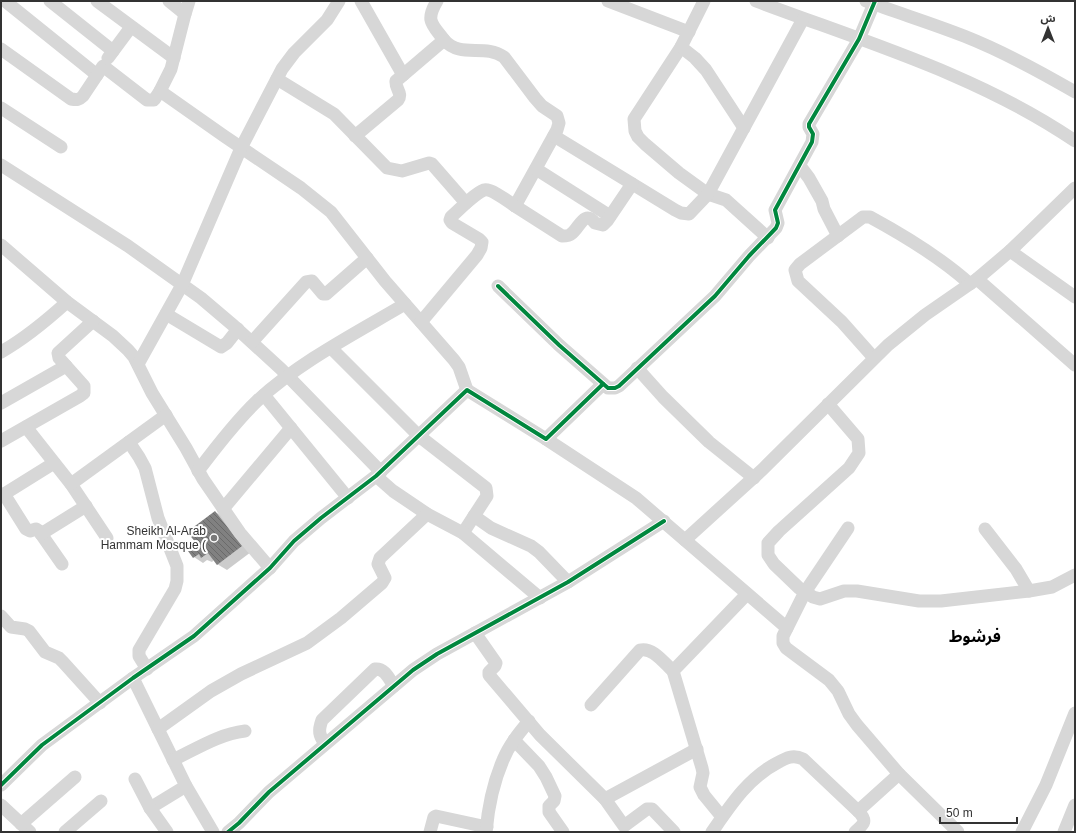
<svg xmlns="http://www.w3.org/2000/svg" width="1076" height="833" font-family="Arial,'Noto Sans Arabic',sans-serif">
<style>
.shadow{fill:#0003}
.building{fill:url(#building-back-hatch)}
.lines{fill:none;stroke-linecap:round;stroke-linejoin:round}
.minor{stroke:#d7d7d7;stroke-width:13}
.cycleway-casing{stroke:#fff;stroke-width:6}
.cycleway{stroke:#00873e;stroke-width:4}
.poi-dot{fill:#7a7a7a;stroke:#fff;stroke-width:1.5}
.labels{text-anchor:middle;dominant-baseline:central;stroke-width:4;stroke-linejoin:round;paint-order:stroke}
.poi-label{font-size:12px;fill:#333;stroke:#fff;text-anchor:end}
.district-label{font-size:16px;font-weight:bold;fill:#000;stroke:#fff}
</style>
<defs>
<pattern id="building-back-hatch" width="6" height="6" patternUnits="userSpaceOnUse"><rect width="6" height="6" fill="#818181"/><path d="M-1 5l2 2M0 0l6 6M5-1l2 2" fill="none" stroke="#6a6a6a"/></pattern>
</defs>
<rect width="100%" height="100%" fill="#fff"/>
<!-- shadow -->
<polygon class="shadow" points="215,512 225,517 251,552 227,570 217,564 214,560 212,562 207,560 203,563 194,557 198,544"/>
<!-- building -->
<polygon class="building" points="215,511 242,546 217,565 208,553 201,558 199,554 193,558 188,551 197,544 187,532"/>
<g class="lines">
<!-- minor -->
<g class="minor">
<polyline points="5,1 97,75"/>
<polyline points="50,1 113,51"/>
<polyline points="97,1 174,58"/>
<polyline points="169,1 185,14"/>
<polyline points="189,1 185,14 171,69 160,91 224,136 301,188 331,212 385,281 454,360 459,367 467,390"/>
<polyline points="361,1 403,75"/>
<polyline points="608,1 689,32"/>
<polyline points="704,1 681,47 634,119 635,131 638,137 645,144 679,173 708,194 726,200 768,238"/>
<path d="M756 1C865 42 978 75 1075 141"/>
<path d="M866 1C898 13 931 23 964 36 1002 51 1039 71 1075 92"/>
<path d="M444 40C461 59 484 43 504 57L535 98 542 106 557 116 559 123 557 130 515 206C509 202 491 188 484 190 478 192 471 199 466 203"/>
<polyline points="681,47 695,58 706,70 744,128"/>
<path d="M1 49 71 99C77 100 79 100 83 96L103 66 147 100H154L160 91"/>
<polyline points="108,58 131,27"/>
<polyline points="277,79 334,114 387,168 402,171 429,163 432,164 466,203 451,217 450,220 452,223 479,239 482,242 481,248 477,255 421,322"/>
<polyline points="1,108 61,147"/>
<path d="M355 136 398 100C403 93 395 89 396 81L444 40C432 24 425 21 437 1"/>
<polyline points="554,136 675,210 681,213 689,214 708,194 803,19"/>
<polyline points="1,165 128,246 201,298 234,326 281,369 381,472"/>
<polyline points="800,166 809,178 822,201 824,209 838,236"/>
<polyline points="536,169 610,216"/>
<path d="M515 206 562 236C565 236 569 236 571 234 579 229 584 209 595 223L603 225 607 221 632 184"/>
<polyline points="1,245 67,302 113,336 128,350 134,357 152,393 186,448 203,479 240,533 270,568"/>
<polyline points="1010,251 1075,297"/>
<polyline points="977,279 1075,365"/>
<polyline points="498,286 559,345 608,388 615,388 619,386 715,296 749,256 776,228 778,223 775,210 812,142 813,134 809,127 809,124 859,39 875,1"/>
<polyline points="166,314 221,347 227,343 238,329"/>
<polyline points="252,342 306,282 312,281 323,294 326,294 367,258"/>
<polyline points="331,348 419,436 486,488 487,496 463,533"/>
<path d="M1 352C26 338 46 321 67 302"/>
<path d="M874 358 842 322 798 281 795 270 800 264 863 217H870C905 236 940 257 970 284"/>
<polyline points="138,364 182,285 241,148 282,69 294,53 327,20 339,1"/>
<polyline points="637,368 663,397 709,442 754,478"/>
<polyline points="264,395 348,498"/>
<polyline points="1,403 66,366"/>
<polyline points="828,404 858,439 859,453 849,468 779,531 768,543 768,555 774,564 799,588 813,597 820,599 844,591 857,591 919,601 941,601 1029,591 1052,587 1075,575"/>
<polyline points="26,427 71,484 107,538"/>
<polyline points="546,439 636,498 787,628"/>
<polyline points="1,441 80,396 84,393 84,386 59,358 58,353 93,321"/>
<polyline points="129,442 139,457 145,468 158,518 177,566 177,581 175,589 139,650 139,656 147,669"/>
<path d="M198 471C216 447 235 422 257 401 299 362 356 333 405 304"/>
<polyline points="376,476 393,491 427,514 463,533 540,598"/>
<polyline points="71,484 166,415"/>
<polyline points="4,494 26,529 30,531 36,529 39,531 62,564"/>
<polyline points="1,496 54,463"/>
<polyline points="223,509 291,428"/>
<polyline points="474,516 491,528 531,546 539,552 568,582"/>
<polyline points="848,528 805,592 783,636 783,643 786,648 829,680 838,691 849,714 857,725 899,774"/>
<polyline points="985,529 1016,569 1029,591"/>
<polyline points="41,534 86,506"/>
<polyline points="685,540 763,469 888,345 925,315 977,279 1010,251 1075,188"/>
<polyline points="1,616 11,627 25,629 29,631 45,652 59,658 63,662 100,703"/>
<polyline points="475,633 496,663 495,666 489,672 489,675 540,735 605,799 697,749"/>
<polyline points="133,678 186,786 150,808"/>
<path d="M591 705 640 650C653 647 664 663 673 671"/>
<polyline points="158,729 211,691 241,674 307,643 341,618 382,583 385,578 378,564 380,558 427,514"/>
<polyline points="514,740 539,766 546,777 555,796 554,801 549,806 549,812 563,832"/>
<path d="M325 744C319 735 318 731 322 720L375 669C385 668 389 679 394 686"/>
<path d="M173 760C196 749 219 734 245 731"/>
<polyline points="135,779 150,808 167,832"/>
<polyline points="1,785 42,745 133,678 194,636 270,568 294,541 321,518 376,476 467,390 546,439 603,384"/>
<polyline points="186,786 213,832"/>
<polyline points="605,799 624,826 647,809 652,809 674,832"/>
<polyline points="1,805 30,832"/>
<polyline points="722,817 704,795 700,787 703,773 702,768 673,671 747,594"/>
<polyline points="21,824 75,777"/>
<polyline points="65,832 101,801"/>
<polyline points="228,832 239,823 269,792 413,670 437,654 568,582 664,521"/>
<polyline points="430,832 434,817 436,816 487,827"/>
<path d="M486 832C488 809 494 781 503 760 509 745 519 733 529 721"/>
<path d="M712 832C730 806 748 778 777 763 786 758 793 754 803 759L858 811 899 774 958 832"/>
<path d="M855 832C864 824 868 821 858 811"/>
<polyline points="1022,832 1046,785 1075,713"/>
<polyline points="1064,832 1075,805"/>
</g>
<!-- cycleway casing -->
<g class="cycleway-casing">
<g id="cycleway">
<polyline points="498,286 559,345 608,388 615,388 619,386 715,296 749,256 776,228 778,223 775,210 812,142 813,134 809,127 809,124 859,39 875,1"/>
<polyline points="1,785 42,745 133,678 194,636 270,568 294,541 321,518 376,476 467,390 546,439 603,384"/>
<polyline points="228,832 239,823 269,792 413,670 437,654 568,582 664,521"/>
</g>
</g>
<!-- cycleway -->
<use href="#cycleway" class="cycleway"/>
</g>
<!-- markers -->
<circle class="poi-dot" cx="214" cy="538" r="4"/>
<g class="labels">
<!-- poi labels -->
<g class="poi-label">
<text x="206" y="531">Sheikh Al-Arab<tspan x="206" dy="14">Hammam Mosque (</tspan></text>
</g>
<!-- district labels -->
<g class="district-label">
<text x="975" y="636">فرشوط</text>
</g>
</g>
<!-- border -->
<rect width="1076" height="833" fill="none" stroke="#333333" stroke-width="4"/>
<!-- north arrow -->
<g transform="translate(1048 28)" stroke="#ffffff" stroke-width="3" paint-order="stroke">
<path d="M0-3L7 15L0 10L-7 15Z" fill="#333333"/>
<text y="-6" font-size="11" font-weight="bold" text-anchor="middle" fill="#333333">ش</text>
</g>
<!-- scale -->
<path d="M940 817v6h77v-6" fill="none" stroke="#333333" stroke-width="2"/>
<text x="946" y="817" font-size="12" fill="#333333" stroke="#ffffff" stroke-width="3" paint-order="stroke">50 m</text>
</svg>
